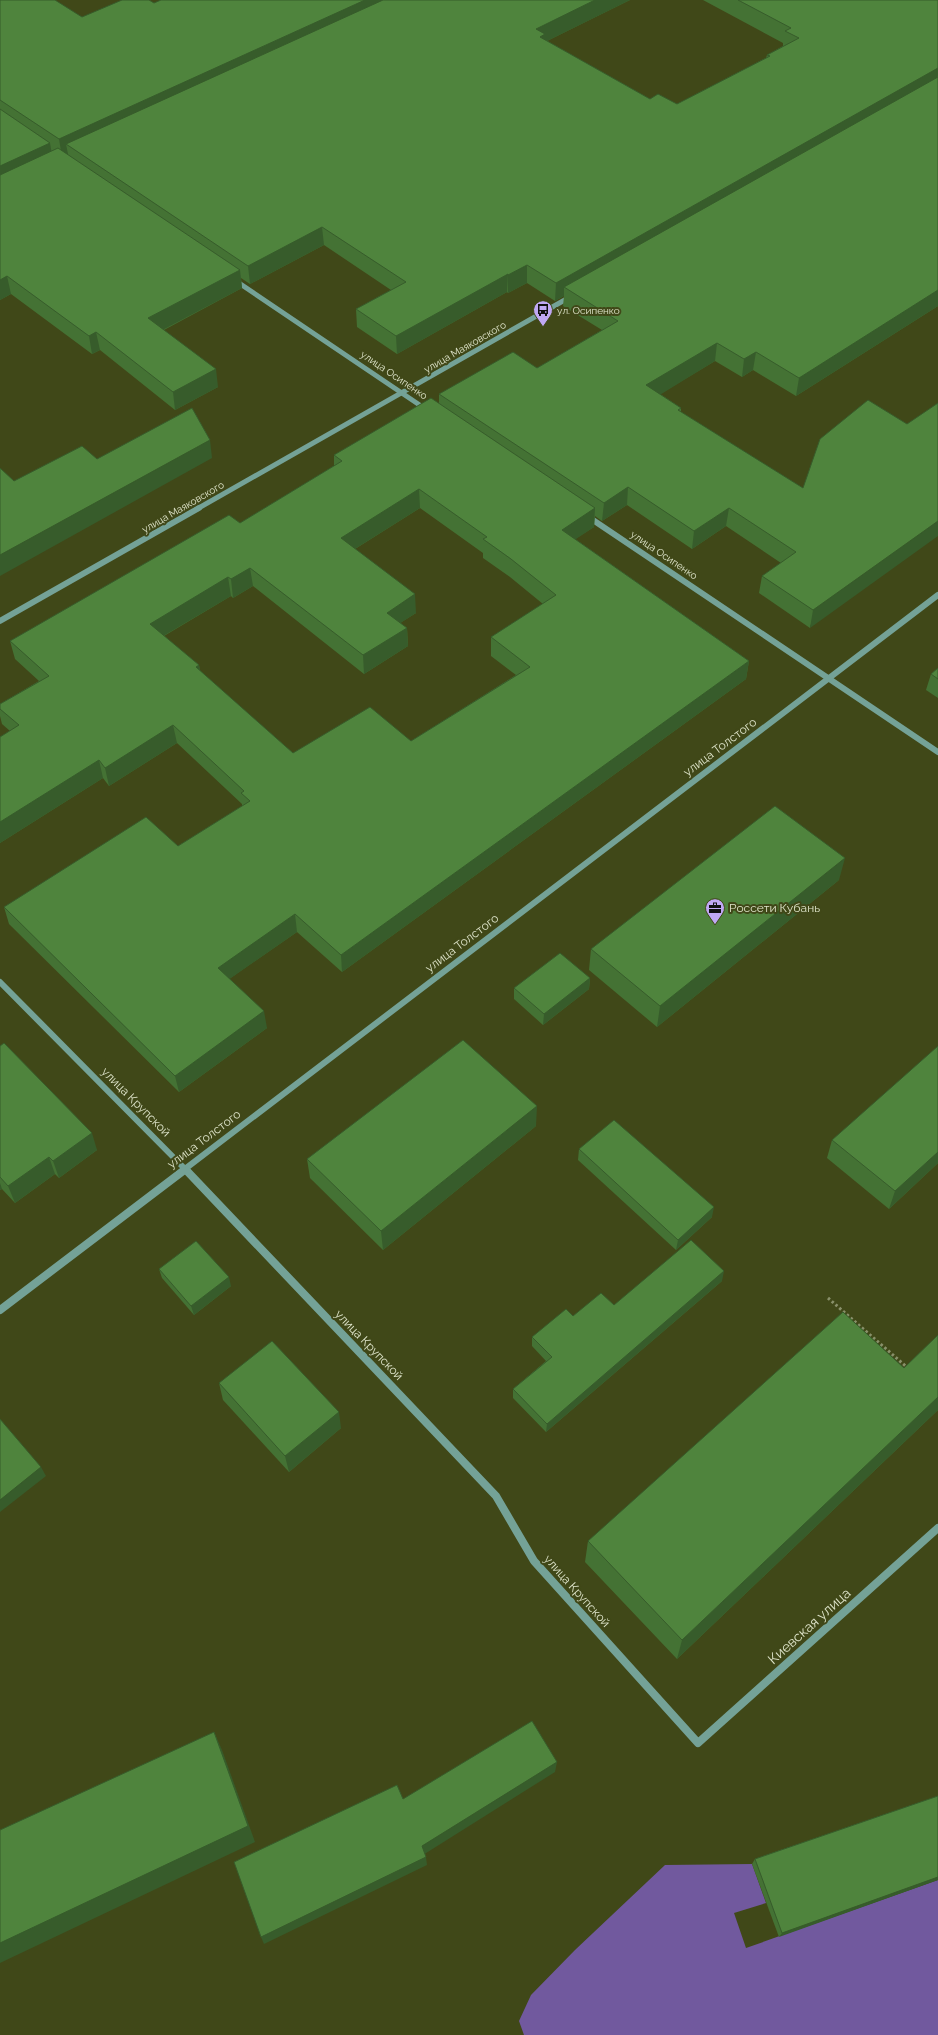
<svg xmlns="http://www.w3.org/2000/svg" width="938" height="2035" font-family="Raleway,sans-serif">
<style>
.green{fill:#71599e}
.lines{fill:none;stroke-linecap:round;stroke-linejoin:round}
.path{stroke:#89906a;stroke-width:3;stroke-dasharray:2.5 2.5;stroke-linecap:butt}
.minor-far2{stroke:#74a297;stroke-width:5}
.minor-far1{stroke:#74a297;stroke-width:6}
.minor{stroke:#74a297;stroke-width:8}
.wall{fill:#447234;fill-rule:evenodd}
.shaded-wall{fill:#375c2b}
.building{fill:#4f843d;stroke:#375c2b;fill-rule:evenodd}
.labels{text-anchor:middle;dominant-baseline:central;stroke-width:4;stroke-linejoin:round;paint-order:stroke}
.far-poi-label{font-size:10px;fill:#dfe5cb;stroke:#404818;text-anchor:start}
.far-street-label{font-size:10px;fill:#dfe5cb;stroke:#404818}
.street-label{font-size:12px;fill:#dfe5cb;stroke:#404818}
.poi-label{font-size:12px;fill:#dfe5cb;stroke:#404818;text-anchor:start}
.near-street-label{font-size:14px;fill:#dfe5cb;stroke:#404818}
</style>
<rect width="100%" height="100%" fill="#404818"/>
<!-- green -->
<polygon class="green" points="752,1864 766,1903 734,1913 746,1948 938,1880 938,2035 524,2035 519,2021 531,1995 575,1950 665,1865"/>
<g class="lines">
<!-- path -->
<polyline class="path" points="828,1298 909,1369"/>
<!-- minor-far2 -->
<g class="minor-far2">
<polyline points="233,279 427,410"/>
<polyline points="197,509 570,297"/>
</g>
<!-- minor-far1 -->
<g class="minor-far1">
<polyline points="587,516 938,752"/>
<polyline points="0,621 199,508"/>
<polyline points="0,982 188,1172"/>
<polyline points="181,1172 938,595"/>
</g>
<!-- minor -->
<g class="minor">
<polyline points="187,1171 496,1496 534,1561 698,1743 938,1528"/>
<polyline points="0,1310 183,1171"/>
</g>
</g>
<!-- wall -->
<g class="wall">
<path d="M0 0 82 17 154 3 161 0H630L547 41 650 99 677 104 766 58 767 55 783 46V43L703 0H938V306L796 396 753 370 742 377 715 361 660 394 681 408V412L803 488 868 400 810 628 759 593 762 576 781 563 726 526 692 549 627 505 602 521 595 516 594 527 575 539 749 661 746 679 342 972 297 932 229 979 267 1028 179 1092 9 924 4 907 178 846 242 806V804L177 743 109 786 103 778 0 843V737L10 731 2 724 0 716V704L39 681 15 659 10 641 240 523 334 466V455L439 403V394L537 368 602 330 563 306 564 296 555 301 527 283 508 293 507 292 397 354 357 327 356 309 391 290 324 245 250 284 241 278 242 288 164 330 218 387 175 410 100 350 92 354 11 294 0 300ZM420 508 483 553V558L510 577 543 604 491 637V656L516 675 411 741 293 753 200 671 199 665 164 636 231 596 233 598 253 586 364 674 408 646 407 628 400 623 416 613 355 549Z"/>
<polygon points="938,668 938,698 926,690 931,674"/>
<polygon points="839,880 657,1027 589,970 591,949"/>
<polygon points="590,978 589,989 543,1025 514,999 514,988"/>
<polygon points="0,1046 97,1150 59,1178 55,1174 15,1203 2,1189 0,1190"/>
<polygon points="536,1126 383,1250 310,1178 307,1159"/>
<polygon points="832,1140 938,1163 889,1209 827,1158"/>
<polygon points="579,1149 712,1217 676,1250 578,1160"/>
<polygon points="159,1269 231,1286 194,1315 162,1278"/>
<polygon points="722,1281 546,1432 513,1398 513,1389 546,1361 532,1346 532,1337 573,1316 614,1305"/>
<polygon points="938,1335 938,1410 677,1659 585,1562 588,1541 904,1368"/>
<polygon points="219,1383 341,1428 289,1472 223,1400"/>
<polygon points="938,1796 779,1937 752,1864 755,1859"/>
</g>
<!-- shaded-wall -->
<g class="shaded-wall">
<polygon points="365,0 404,0 66,144 68,154 62,157 59,139"/>
<polygon points="595,0 630,0 545,42 545,52 536,29"/>
<polygon points="938,68 938,75 936,85 564,287 564,296 555,301 556,283"/>
<polygon points="50,143 53,161 0,186 0,166"/>
<polygon points="322,227 324,245 250,284 248,266"/>
<polygon points="527,265 527,283 508,293 508,275"/>
<polygon points="240,270 242,288 151,336 148,318"/>
<polygon points="508,274 507,292 397,354 396,336"/>
<polygon points="7,276 11,294 0,300 0,280"/>
<polygon points="938,290 938,306 796,396 799,378"/>
<polygon points="96,332 100,350 92,354 89,336"/>
<polygon points="717,343 715,361 645,404 646,385"/>
<polygon points="756,352 753,370 742,377 744,359"/>
<polygon points="216,369 218,387 175,410 173,392"/>
<polygon points="210,440 212,458 0,576 0,555"/>
<polygon points="628,487 627,505 602,521 604,503"/>
<polygon points="419,489 420,508 342,557 341,538"/>
<polygon points="595,508 594,527 561,549 562,530"/>
<polygon points="729,508 726,526 692,549 694,531"/>
<polygon points="938,521 938,536 810,628 813,610"/>
<polygon points="250,568 253,586 233,598 231,579"/>
<polygon points="228,577 231,596 153,642 150,624"/>
<polygon points="415,594 416,613 388,631 387,613"/>
<polygon points="407,628 408,646 364,674 363,655"/>
<polygon points="749,661 746,679 342,972 341,955"/>
<polygon points="199,665 202,683 196,667"/>
<polygon points="173,725 177,743 109,786 105,768"/>
<polygon points="99,760 103,778 0,843 0,822"/>
<polygon points="845,858 839,880 657,1027 660,1006"/>
<polygon points="295,914 297,932 221,985 218,968"/>
<polygon points="590,978 589,989 543,1025 544,1014"/>
<polygon points="264,1011 267,1028 179,1092 175,1076"/>
<polygon points="537,1106 536,1126 383,1250 381,1231"/>
<polygon points="92,1133 97,1150 59,1178 53,1161"/>
<polygon points="938,1152 938,1163 889,1209 895,1191"/>
<polygon points="49,1157 55,1174 15,1203 8,1186"/>
<polygon points="0,1183 2,1189 0,1190"/>
<polygon points="714,1207 712,1217 676,1250 678,1240"/>
<polygon points="724,1271 722,1281 546,1432 547,1424"/>
<polygon points="229,1277 231,1286 194,1315 191,1306"/>
<polygon points="938,1397 938,1410 677,1659 682,1640"/>
<polygon points="339,1412 341,1428 289,1472 285,1456"/>
<polygon points="41,1467 46,1476 0,1512 0,1500"/>
<polygon points="214,1732 222,1750 255,1842 0,1963 0,1943"/>
<polygon points="557,1762 555,1772 423,1855 422,1846"/>
<polygon points="426,1857 427,1865 264,1944 261,1937"/>
<polygon points="938,1877 938,1880 779,1937 782,1933"/>
</g>
<!-- building -->
<g class="building">
<polygon points="0,0 55,0 82,17 122,0 149,0 154,3 161,0 365,0 59,139 0,100"/>
<polygon points="383,0 595,0 536,29 545,34 540,37 650,99 658,94 677,104 770,56 767,55 799,38 785,31 791,28 738,0 938,0 938,68 556,283 527,265 508,275 508,274 396,336 356,309 406,282 322,227 248,266 66,144"/>
<polygon points="938,77 938,290 799,378 756,352 744,359 717,343 646,385 681,408 678,410 803,488 820,439 868,400 907,424 938,403 938,521 813,610 762,576 796,552 729,508 694,531 628,487 604,503 439,394 513,352 537,368 618,321 564,287"/>
<polygon points="0,109 50,143 0,166"/>
<polygon points="58,148 240,270 148,318 216,369 173,392 96,332 89,336 7,276 0,280 0,175"/>
<path d="M431 398 595 508 562 530 749 661 341 955 295 914 218 968 264 1011 175 1076 4 907 146 817 178 846 250 801 241 793 244 791 173 725 105 768 99 760 0 822V737L19 725 0 709V704L49 676 10 641 229 515 240 523 342 461 334 455ZM419 489 487 537 483 539 511 559 556 595 491 637 530 667 411 741 370 707 293 753 196 667 199 665 150 624 228 577 231 579 250 568 363 655 407 628 387 613 415 594 341 538Z"/>
<polygon points="192,408 210,440 0,555 0,468 14,481 82,446 97,459"/>
<polygon points="938,668 938,679 931,674"/>
<polygon points="775,806 845,858 660,1006 591,949"/>
<polygon points="560,953 590,978 544,1014 514,988"/>
<polygon points="463,1040 537,1106 381,1231 307,1159"/>
<polygon points="4,1043 92,1133 53,1161 49,1157 8,1186 0,1177 0,1046"/>
<polygon points="938,1046 938,1152 895,1191 832,1140"/>
<polygon points="614,1120 714,1207 678,1240 579,1149"/>
<polygon points="691,1240 724,1271 547,1424 513,1389 552,1357 532,1337 566,1309 573,1316 601,1293 614,1305"/>
<polygon points="196,1241 229,1277 191,1306 159,1269"/>
<polygon points="843,1312 904,1368 938,1335 938,1397 682,1640 588,1541"/>
<polygon points="272,1341 339,1412 285,1456 219,1383"/>
<polygon points="0,1419 41,1467 0,1500"/>
<polygon points="532,1721 557,1762 422,1846 426,1857 261,1937 234,1862 397,1785 403,1799"/>
<polygon points="214,1732 248,1826 0,1943 0,1830"/>
<polygon points="938,1796 938,1877 782,1933 755,1859"/>
</g>
<!-- icons -->
<defs>
<g id="bus-pin" transform="scale(1)"><path d="M0 17L-7.5 6A9.5 9.5 0 1 1 7.5 6Z" fill="#c0a8f4" stroke="#404818"/><path d="M-5-6H5V4H4V6H2V4H-2V6H-4V4H-5ZM-3.5-4V0h7V-4ZM-3.5 1.2v1.5H-2V1.2ZM2 1.2v1.5H3.5V1.2Z" fill="#111"/></g>
<g id="office-pin" transform="scale(1)"><path d="M0 17L-7.5 6A9.5 9.5 0 1 1 7.5 6Z" fill="#c0a8f4" stroke="#404818"/><path d="M-6-3h4V-5.5h4V-3h4V5H-6ZM-1-4.5V-3h2v-1.5ZM-6 0V1H6V0Z" fill="#111"/></g>
</defs>
<g fill-rule="evenodd">
<use href="#bus-pin" x="543" y="310"/>
<use href="#office-pin" x="715" y="908"/>
</g>
<g class="labels">
<!-- far-poi labels -->
<g class="far-poi-label">
<text x="557" y="310">ул. Осипенко</text>
</g>
<!-- far-street labels -->
<g class="far-street-label">
<text transform="translate(465 347) rotate(-30)">улица Маяковского</text>
<text transform="translate(394 375) rotate(34)">улица Осипенко</text>
<text transform="translate(183 507) rotate(-30)">улица Маяковского</text>
<text transform="translate(664 555) rotate(34)">улица Осипенко</text>
</g>
<!-- street labels -->
<g class="street-label">
<text transform="translate(720 747) rotate(-37)">улица Толстого</text>
<text transform="translate(462 943) rotate(-37)">улица Толстого</text>
<text transform="translate(136 1102) rotate(45)">улица Крупской</text>
<text transform="translate(204 1139) rotate(-37)">улица Толстого</text>
<text transform="translate(369 1345) rotate(46)">улица Крупской</text>
<text transform="translate(577 1591) rotate(48)">улица Крупской</text>
</g>
<!-- poi labels -->
<g class="poi-label">
<text x="729" y="908">Россети Кубань</text>
</g>
<!-- near-street labels -->
<g class="near-street-label">
<text transform="translate(809 1626) rotate(-42)">Киевская улица</text>
</g>
</g>
</svg>
